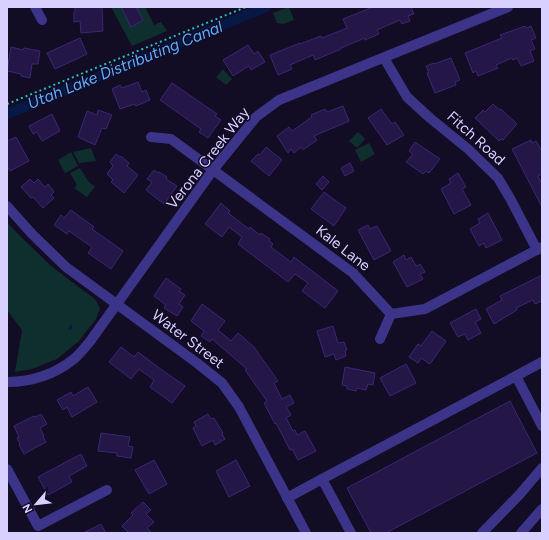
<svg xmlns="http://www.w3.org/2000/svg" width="549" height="540" font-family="Figtree,sans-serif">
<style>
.green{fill:#0f2f2f}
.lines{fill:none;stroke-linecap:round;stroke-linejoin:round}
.stream{stroke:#061945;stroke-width:3}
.canal{stroke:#061945;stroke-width:10}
.building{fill:#241747;stroke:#3b2775}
.path{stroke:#25bfbe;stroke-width:2;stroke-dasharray:2 3;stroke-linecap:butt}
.minor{stroke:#3c3488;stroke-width:10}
.labels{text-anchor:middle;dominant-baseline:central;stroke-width:3;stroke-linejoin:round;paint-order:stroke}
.street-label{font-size:15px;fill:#d8d0ff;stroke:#120c25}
.water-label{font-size:16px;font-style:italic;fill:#5eacff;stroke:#120c25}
</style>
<rect width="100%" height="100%" fill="#120c25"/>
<!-- green -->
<g class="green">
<polygon points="111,7 145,7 154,25 161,22 167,31 132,46"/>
<polygon points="289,7 294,20 283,24 277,23 273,13"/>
<polygon points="223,69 232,79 226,85 216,77"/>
<polygon points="358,132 365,139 357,148 349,141"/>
<polygon points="369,143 375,154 361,162 355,150"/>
<polygon points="91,148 96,161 79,163 73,152"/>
<polygon points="71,152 78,166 65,173 58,160"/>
<polygon points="80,168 88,181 95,187 87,197 74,188 77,185 70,173"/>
<polygon points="7,222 14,230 51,266 96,300 100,309 96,319 79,341 57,359 32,369 15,372 22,330 7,310"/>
</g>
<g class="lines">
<!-- stream -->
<polyline class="stream" points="70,328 71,326"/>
<!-- canal -->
<polyline class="canal" points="7,114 112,71 266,7"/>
</g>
<!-- building -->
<g class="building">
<polygon points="75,7 102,7 103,31 81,33 80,21 74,22 74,12 75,12"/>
<polygon points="121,7 136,7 143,20 131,27"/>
<polygon points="373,7 411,7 414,14 408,16 410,21 402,24 400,20 377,30 379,34 365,40 365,38 341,48 341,49 315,60 313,55 290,65 292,69 278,75 270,55 300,43 300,44 321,36 322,38 347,28 343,19"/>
<polygon points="525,26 526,28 531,26 536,38 531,40 535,49 530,51 534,61 521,66 517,58 513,60 512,58 496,65 498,68 478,76 476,71 473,73 465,53 502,38 500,35"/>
<polygon points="80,38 87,54 55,69 47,53"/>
<polygon points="248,45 254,54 258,51 265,62 251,70 249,66 233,76 223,60"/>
<polygon points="11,47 23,50 24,48 40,51 38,64 32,64 30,78 21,76 21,74 7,71"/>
<polygon points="451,58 460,80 455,82 456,85 435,93 427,73 429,73 426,66 434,63 434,64"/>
<polygon points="138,82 142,92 146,90 150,100 136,106 135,104 120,109 112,89 120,85 122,88"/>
<polygon points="172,83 217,114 215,116 221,120 208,138 199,132 201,129 160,100"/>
<polygon points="493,104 500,110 501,109 517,124 503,140 501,139 499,141 475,118 483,110 485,112"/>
<polygon points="343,106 349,121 314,136 317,140 303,150 301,147 294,153 291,149 288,153 277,136 289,127 292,131 312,117 311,115 325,109 327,112"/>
<polygon points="381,109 392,124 395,122 404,135 387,145 368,118"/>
<polygon points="98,110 112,115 106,129 102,128 95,145 78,137 87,111 97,115"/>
<polygon points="52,114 60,131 42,141 37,132 33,134 29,126"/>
<polygon points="16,137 29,161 10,171 7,166 7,141"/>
<polygon points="531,140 532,143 536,141 542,151 542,174 538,176 542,184 542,207 512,149"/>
<polygon points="415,142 440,159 429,173 426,171 423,174 406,162 413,154 409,151"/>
<polygon points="266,147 282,160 269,176 251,161 258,154 260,155"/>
<polygon points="116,154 120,157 121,156 129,163 127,166 138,175 124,193 111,182 113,180 107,174 113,166 110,162"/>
<polygon points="350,163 354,171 345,176 341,168"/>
<polygon points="154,170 158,173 159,172 167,177 166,179 177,186 164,204 146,190 152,182 147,179"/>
<polygon points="458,173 466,187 462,189 471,205 454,214 441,189 451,183 449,179"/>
<polygon points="323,176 329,182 322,190 316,184"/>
<polygon points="30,179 34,183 38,179 45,187 48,184 54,192 51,195 54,198 43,208 33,197 31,198 21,187"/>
<polygon points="324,192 346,208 334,226 311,209"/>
<polygon points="221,203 230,211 228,213 249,229 250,227 260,235 261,233 270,239 269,241 273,244 271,247 291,262 294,257 338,291 325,308 302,291 308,283 295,274 288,282 238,244 242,237 229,227 222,237 205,224"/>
<polygon points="71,210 94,227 92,229 123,251 111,269 88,253 92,247 69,231 67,234 54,225 61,215 64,218"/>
<polygon points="488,213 502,240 486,248 484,243 479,246 470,229 480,223 478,219"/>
<polygon points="368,225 370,229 377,226 391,251 374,260 358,230"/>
<polygon points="404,255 406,260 411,257 416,266 420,264 425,272 420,274 423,279 407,287 393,262"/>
<polygon points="542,275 542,301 535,304 533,300 516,308 517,310 494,324 486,309 502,300 500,296"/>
<polygon points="166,278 181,289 179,291 185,295 179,304 183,307 177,316 164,308 166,305 154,296"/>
<polygon points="202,304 225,321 218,330 231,341 238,333 254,347 278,381 274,383 282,399 290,395 294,403 286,407 291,415 286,418 293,431 295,430 297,435 305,431 316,451 298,460 292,449 290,450 276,423 275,424 264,403 267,401 245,370 247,369 212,339 210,342 201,336 204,331 191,321"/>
<polygon points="476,309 481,319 475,322 481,333 468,340 465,334 458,337 450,323"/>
<polygon points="333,326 338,343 344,342 347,350 345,351 346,356 336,360 334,354 325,357 317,331"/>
<polygon points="432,331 446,341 430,364 421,358 418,363 409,357 418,344 421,346"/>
<polygon points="121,347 134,357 138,352 162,370 185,386 172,403 150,387 154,380 139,369 131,379 109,362"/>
<polygon points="406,364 416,383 390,396 380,378"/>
<polygon points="345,367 375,373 373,385 368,384 366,390 357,388 356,391 347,389 347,386 342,385"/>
<polygon points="88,387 97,402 72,417 67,407 63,410 57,400 71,392 73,396"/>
<polygon points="510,401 537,453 386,533 371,533 347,488"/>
<polygon points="41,414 47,424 40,428 44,436 43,437 46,442 24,454 19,445 20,444 17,438 19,437 14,426 34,416 35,417"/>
<polygon points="208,414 211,419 214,418 223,433 222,434 225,439 215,445 213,440 202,446 193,428 196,426 194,422"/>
<polygon points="101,433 130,437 128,446 133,447 131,458 117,456 117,453 98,451"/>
<polygon points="81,454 87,466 69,476 72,482 48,495 38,477"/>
<polygon points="154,460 167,484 149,494 135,470"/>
<polygon points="236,460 250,486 229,497 216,471"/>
<polygon points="143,502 151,510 146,514 154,522 147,528 152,533 129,533 122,526 133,515 131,513"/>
<polygon points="101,524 106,533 83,533"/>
</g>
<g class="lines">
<!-- path -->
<polyline class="path" points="7,104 246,7"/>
<!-- minor -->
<g class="minor">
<polyline points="35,7 42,20"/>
<polyline points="384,58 407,97 430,118 468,149 498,178 511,200 537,250"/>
<polyline points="151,137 171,139 353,273 391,314 425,309 542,247"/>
<polyline points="7,206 32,234 66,267 197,363 222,383 239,407 306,533"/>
<polyline points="380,339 391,314"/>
<polyline points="516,376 542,362"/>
<path d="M7 382C31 382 55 374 74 359 81 353 86 346 91 340L213 170 256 117 279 100 508 7"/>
<polyline points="7,469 38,526 107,490"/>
<polyline points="322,479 516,376 542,426"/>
<polyline points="287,498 322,479 351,533"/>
<polyline points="482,533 520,494 542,468"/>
<polyline points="521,533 542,509"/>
</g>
</g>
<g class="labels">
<!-- street labels -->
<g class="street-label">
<text transform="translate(476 138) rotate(42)">Fitch Road</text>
<text transform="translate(208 158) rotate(-52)">Verona Creek Way</text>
<text transform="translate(343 248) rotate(38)">Kale Lane</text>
<text transform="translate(188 339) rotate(37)">Water Street</text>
</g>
<!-- water labels -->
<g class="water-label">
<text transform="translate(125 65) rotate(-22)">Utah Lake Distributing Canal</text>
</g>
</g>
<!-- border -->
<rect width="549" height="540" fill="none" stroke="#d8d0ff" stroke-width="16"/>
<!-- north arrow -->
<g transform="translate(36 504) rotate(242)" stroke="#120c25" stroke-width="3" paint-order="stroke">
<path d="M0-3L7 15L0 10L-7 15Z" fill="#d8d0ff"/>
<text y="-6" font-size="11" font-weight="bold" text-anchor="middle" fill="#d8d0ff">N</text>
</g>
</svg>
